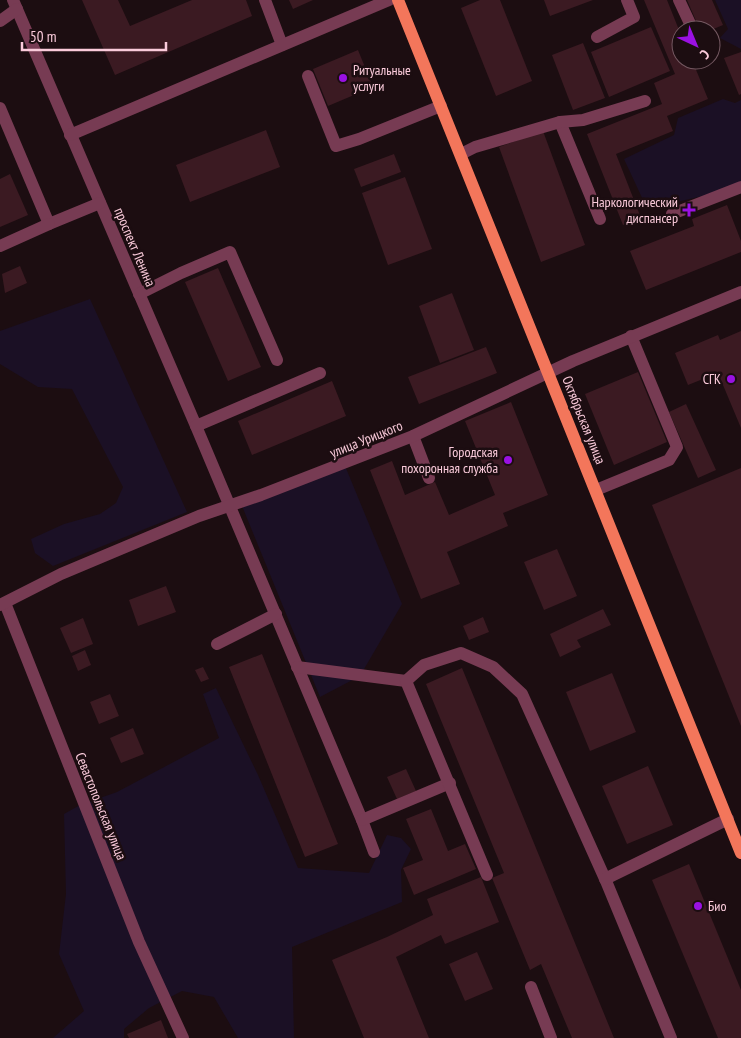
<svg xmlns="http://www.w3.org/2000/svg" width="741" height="1038" font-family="'PT Sans Narrow',sans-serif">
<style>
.green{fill:#1b1025}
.building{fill:#3b1a22}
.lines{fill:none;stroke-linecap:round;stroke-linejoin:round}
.minor{stroke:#773b53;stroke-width:12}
.major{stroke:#f3765b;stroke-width:12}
.poi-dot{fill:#9a11e2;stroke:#1c0d11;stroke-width:2}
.labels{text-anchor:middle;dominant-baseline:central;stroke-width:5;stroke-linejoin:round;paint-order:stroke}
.poi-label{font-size:14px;fill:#fbcbdb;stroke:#1c0d11;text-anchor:end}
.street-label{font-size:14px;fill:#fbcbdb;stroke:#1c0d11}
</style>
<rect width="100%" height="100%" fill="#1c0d11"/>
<!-- green -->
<g class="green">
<polygon points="715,0 741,0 741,49 720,38 728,29"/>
<polygon points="723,99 735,103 741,100 741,182 707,195 655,207 644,202 624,159 674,135 678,118"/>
<polygon points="90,299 187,512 53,566 35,553 31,539 64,524 100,514 116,503 123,487 72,389 38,387 0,364 0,331"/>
<polygon points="343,461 402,604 360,676 320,697 240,501"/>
<polygon points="216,688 258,775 298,868 369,873 387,835 401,838 411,849 401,870 402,902 292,947 294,1038 238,1038 214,997 182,991 149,1008 124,1029 124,1038 53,1038 84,1011 59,954 66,894 64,814 80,805 117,792 219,738 203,694"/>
</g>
<!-- building -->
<g class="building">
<polygon points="82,0 118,0 130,26 192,0 246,0 252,16 115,75"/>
<polygon points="289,0 313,0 293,9"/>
<polygon points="480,0 500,0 532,81 496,96 461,8"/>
<polygon points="544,0 593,0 550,16"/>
<polygon points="644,0 667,0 681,35 681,60 692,60 708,99 667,116 673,131 616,154 641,218 623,225 587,134 662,104 654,83 675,74"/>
<polygon points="687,0 712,0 723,25 711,30 700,30"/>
<polygon points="651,27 670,71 609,97 591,52"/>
<polygon points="583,43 605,98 573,110 552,55"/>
<polygon points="358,50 373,87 328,106 313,69"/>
<polygon points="741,52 741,94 739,95 724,58"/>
<polygon points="266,130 280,167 190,202 176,165"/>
<polygon points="543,131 585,245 541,262 499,147"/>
<polygon points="394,154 401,172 361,187 354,169"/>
<polygon points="10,174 28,215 0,227 0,179"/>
<polygon points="405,177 432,249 388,265 362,193"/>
<polygon points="727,205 741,241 741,252 646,290 630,251 694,226 692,219"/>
<polygon points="20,266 27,283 5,293 2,274"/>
<polygon points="218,268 261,367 228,381 185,282"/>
<polygon points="452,293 474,350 440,363 419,306"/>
<polygon points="741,331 741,428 718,373 688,385 675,353 718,335 720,340"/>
<polygon points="486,347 497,373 419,404 408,377"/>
<polygon points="638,372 667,442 614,465 585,394"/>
<polygon points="332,381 346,416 252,455 238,421"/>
<polygon points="511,402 548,495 503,513 508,526 447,552 460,584 421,599 370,470 392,461 405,495 435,482 449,515 495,495 465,421"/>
<polygon points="686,404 716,470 698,478 669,412"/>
<polygon points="741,468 741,726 652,505"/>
<polygon points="557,549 577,596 544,610 524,562"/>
<polygon points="166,586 176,612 138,626 129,600"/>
<polygon points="603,609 611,625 577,640 581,647 560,657 550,634"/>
<polygon points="483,617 489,632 469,640 463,626"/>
<polygon points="83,618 93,644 71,653 60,628"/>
<polygon points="85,650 91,665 78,671 72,656"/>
<polygon points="262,654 338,844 305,857 229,667"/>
<polygon points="203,667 209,679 201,682 195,670"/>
<polygon points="462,668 614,1038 572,1038 541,964 530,970 492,878 504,873 426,684"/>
<polygon points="612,673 636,732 590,751 566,692"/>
<polygon points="110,694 119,716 99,724 90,702"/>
<polygon points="133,728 144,754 121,763 110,738"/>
<polygon points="648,766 673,825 627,844 602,786"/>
<polygon points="406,769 416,791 397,799 387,777"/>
<polygon points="431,809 448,851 465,844 476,869 414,895 403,868 423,860 406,819"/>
<polygon points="689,864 741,990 741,1038 718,1038 652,880"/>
<polygon points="481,877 499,922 445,944 441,935 396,957 429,1038 364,1038 332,960 387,937 433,915 427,899"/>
<polygon points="477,952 493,989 465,1001 449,964"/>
<polygon points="161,1020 168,1038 129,1038 127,1034"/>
</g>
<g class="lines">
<!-- minor -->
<g class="minor">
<polyline points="13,0 196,426 362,820 374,852"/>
<polyline points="265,0 282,45"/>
<polyline points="679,0 693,30"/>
<polyline points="0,21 17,9"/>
<polyline points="597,37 634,17 627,0"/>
<polyline points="308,76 336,146 359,139 441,106"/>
<polyline points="0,108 49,224 100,203"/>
<polyline points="560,122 600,219"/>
<polyline points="70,135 389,0"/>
<polyline points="461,154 475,147 560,122 583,120 645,101"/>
<polyline points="672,214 741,187"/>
<polyline points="0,246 49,224"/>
<polyline points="139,294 181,273 230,252 277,360"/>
<polyline points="196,426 320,373"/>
<polyline points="413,436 429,478"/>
<polyline points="596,490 669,460 677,447 631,336"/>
<polyline points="5,603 139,942 183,1038"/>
<polyline points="0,605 61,574 199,516 261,495 413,436 573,361 741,292"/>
<polyline points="217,644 276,614"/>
<polyline points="297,667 406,681"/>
<polyline points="362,820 450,783"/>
<polyline points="487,875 406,681 424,665 461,653 493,667 522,694 606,881 671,1038"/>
<polyline points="605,879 728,819"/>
<polyline points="531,987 551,1038"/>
</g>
<!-- major -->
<polyline class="major" points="398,0 741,853"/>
</g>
<!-- markers -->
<g class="poi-dot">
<circle cx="343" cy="78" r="5"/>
<path d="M686.5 202.5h5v5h5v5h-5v5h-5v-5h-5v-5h5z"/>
<circle cx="731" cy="379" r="5"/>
<circle cx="508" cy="460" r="5"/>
<circle cx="698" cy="906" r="5"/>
</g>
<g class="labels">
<!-- poi labels -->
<g class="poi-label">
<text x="353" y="70" text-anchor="start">Ритуальные<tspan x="353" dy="16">услуги</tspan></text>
<text x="678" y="202">Наркологический<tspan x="678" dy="16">диспансер</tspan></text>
<text x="721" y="379">СГК</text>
<text x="498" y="452">Городская<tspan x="498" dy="16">похоронная служба</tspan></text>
<text x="708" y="906" text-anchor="start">Био</text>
</g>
<!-- street labels -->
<g class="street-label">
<text transform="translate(135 247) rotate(67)">проспект Ленина</text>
<text transform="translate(584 420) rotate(68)">Октябрьская улица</text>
<text transform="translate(366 439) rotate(-22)">улица Урицкого</text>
<text transform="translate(101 806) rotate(68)">Севастопольская улица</text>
</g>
</g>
<!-- north arrow -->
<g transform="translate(696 45) rotate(136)"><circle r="24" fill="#1c0d11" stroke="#755962"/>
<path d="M0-4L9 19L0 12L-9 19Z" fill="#9a11e2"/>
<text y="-8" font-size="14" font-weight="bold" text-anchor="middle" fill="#fbcbdb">С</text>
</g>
<!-- scale -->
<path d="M22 42v8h144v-8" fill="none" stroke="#fbcbdb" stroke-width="2.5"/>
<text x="30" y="42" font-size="15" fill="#fbcbdb" stroke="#1c0d11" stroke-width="4" paint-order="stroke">50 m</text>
</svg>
